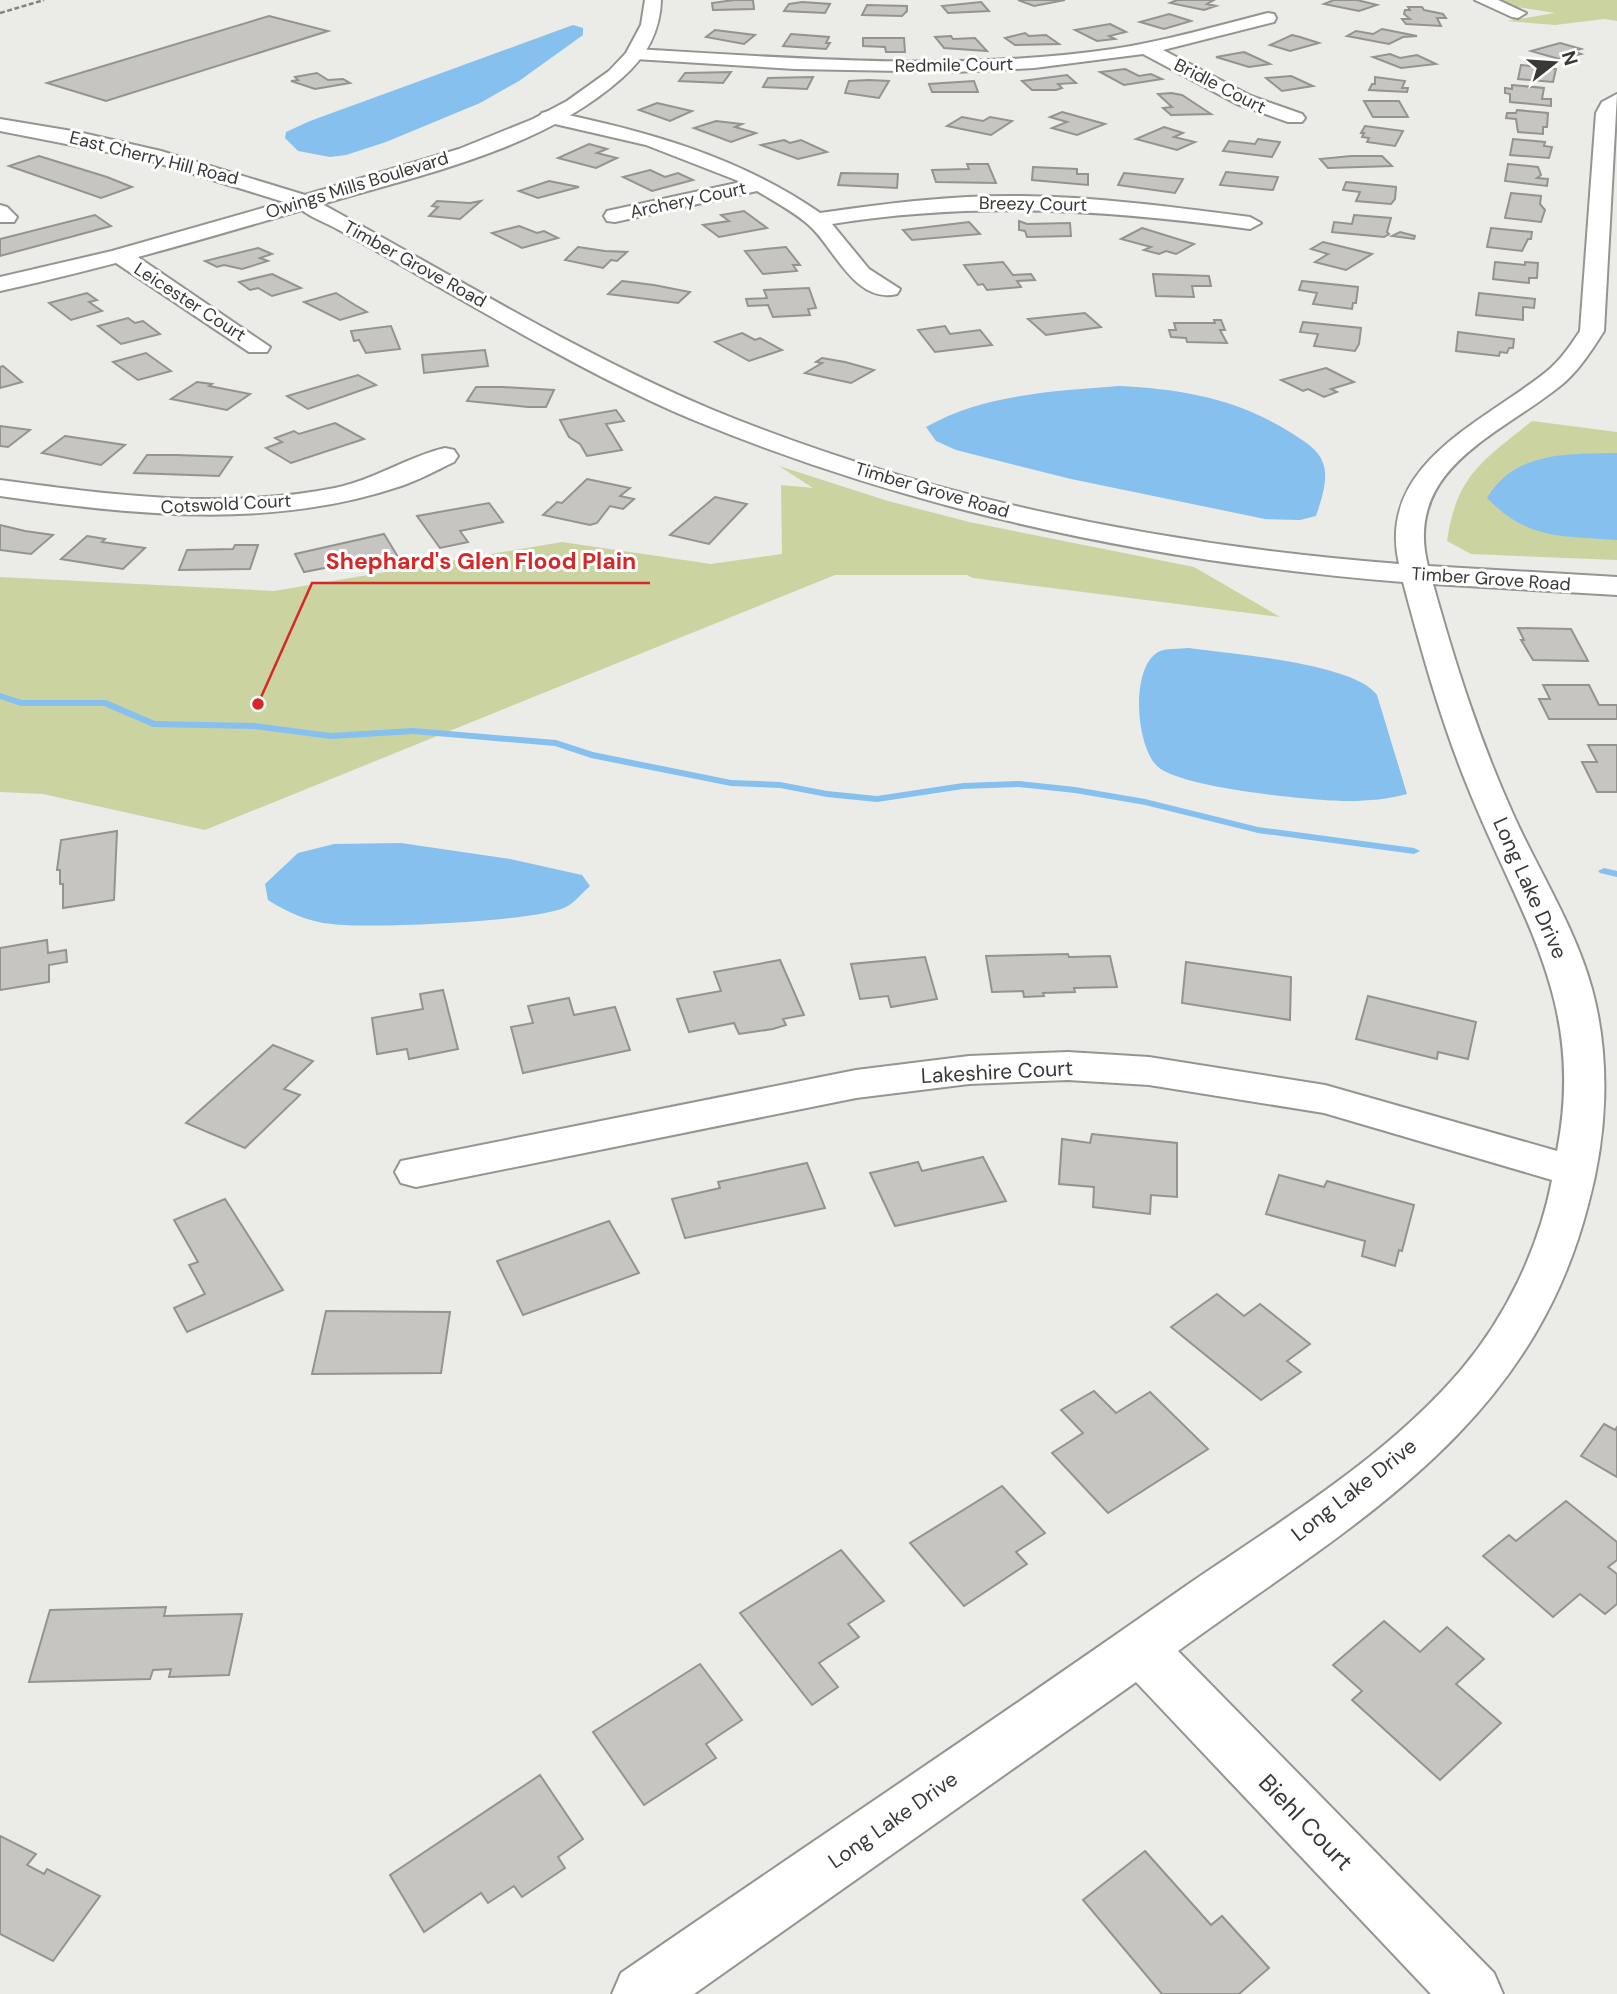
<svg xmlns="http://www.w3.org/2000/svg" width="1617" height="1994" font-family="'DM Sans',sans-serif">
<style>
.green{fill:#cbd3a1}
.water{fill:#85c0ee}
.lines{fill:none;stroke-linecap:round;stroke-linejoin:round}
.stream{fill:#85c0ee;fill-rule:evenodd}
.building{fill:#c6c5c2;stroke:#949390;stroke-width:2}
.minor-casing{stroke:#959491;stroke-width:4}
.major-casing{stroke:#959491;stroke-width:4}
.minor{fill:#fff;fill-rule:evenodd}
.major{fill:#fff;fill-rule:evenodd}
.rail{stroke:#81817e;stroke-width:2.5;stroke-dasharray:5 2.5;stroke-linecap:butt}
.labels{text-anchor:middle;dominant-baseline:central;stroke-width:6;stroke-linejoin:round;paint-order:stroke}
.far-street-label{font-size:18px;fill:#393937;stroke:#fff}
.street-label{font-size:21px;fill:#393937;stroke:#fff}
.near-street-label{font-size:24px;fill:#393937;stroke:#fff}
.leader{fill:none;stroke:#d62828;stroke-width:2.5}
.callout-dot{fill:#d62828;stroke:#fff;stroke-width:2.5}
.callout-label{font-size:23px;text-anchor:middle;font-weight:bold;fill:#d62828;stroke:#fff;stroke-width:6;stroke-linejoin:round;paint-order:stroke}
</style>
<rect width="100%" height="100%" fill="#ebebe7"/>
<!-- green -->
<g class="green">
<polygon points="1501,0 1617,0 1617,21 1604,19 1555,25 1507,21 1555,13 1517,7"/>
<path d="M1532 421 1617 432V560L1471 554 1447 541C1457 474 1483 461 1532 421Z"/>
<polygon points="779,466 888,501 969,522 1194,567 1280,617 973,578 967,575 835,575 205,830 43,794 0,792 0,577 274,591 562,542 711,564 782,554 781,485 813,488"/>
</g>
<!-- water -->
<g class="water">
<polygon points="573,25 583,28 583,35 519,81 480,103 386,142 346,155 330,157 298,151 285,138 286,132 310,121"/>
<path d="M1119 386C1182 389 1239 399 1293 434 1304 441 1319 450 1323 463 1329 479 1321 501 1316 516L1300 520 1265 519 1071 479 956 450 936 441 926 427C983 394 1056 391 1119 386Z"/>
<path d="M1617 453V540C1563 536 1527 540 1487 498 1514 451 1569 454 1617 453Z"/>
<path d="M1189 648C1230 654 1355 663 1377 695L1407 794C1388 799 1369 801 1349 801 1314 801 1179 788 1157 766 1136 745 1130 669 1158 652 1165 648 1180 649 1189 648Z"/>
<path d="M401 843 510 859 582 875 590 886C583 892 574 903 566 907 535 922 369 929 332 924 308 922 287 912 268 900L265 884 298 853 334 844Z"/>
</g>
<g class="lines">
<!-- stream -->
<g class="stream">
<polygon points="0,693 22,700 106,700 155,721 254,723 331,733 413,728 556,740 593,752 731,780 780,782 827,791 877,796 963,783 1019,781 1075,787 1145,799 1258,827 1414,848 1420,851 1414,854 1258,833 1145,805 1075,793 1019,787 963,789 877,802 827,797 780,788 731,786 591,758 555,746 413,734 331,739 254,729 153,727 104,706 21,706 0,699"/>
<polygon points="1604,868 1617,871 1617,877 1600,873 1598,871"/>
</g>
</g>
<!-- building -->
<g class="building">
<polygon points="734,0 753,0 754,9 713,10 712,3"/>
<polygon points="1018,0 1065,0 1034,6"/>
<polygon points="1177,0 1214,0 1207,4 1216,6 1204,10 1170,3"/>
<polygon points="1334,0 1357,0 1377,5 1359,11 1324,4"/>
<polygon points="981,2 989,11 948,13 942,6"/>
<polygon points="789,4 802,2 830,4 825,13 784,11"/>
<polygon points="867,5 907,6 907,11 902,16 862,15"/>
<polygon points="1408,7 1422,7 1424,10 1443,14 1446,18 1437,18 1441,26 1406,24 1402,19 1410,19 1404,14 1405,10 1410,10"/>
<polygon points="1169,14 1191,21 1164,29 1140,22"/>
<polygon points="269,16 328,31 106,101 47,83"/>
<polygon points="1110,24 1126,32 1109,36 1115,39 1097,41 1075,30"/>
<polygon points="1382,29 1417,36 1403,37 1389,44 1347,36 1356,31 1373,34"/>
<polygon points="715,30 755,35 744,44 706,37"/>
<polygon points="1025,33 1029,36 1046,35 1059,44 1015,45 1005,38"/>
<polygon points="791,34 829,37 826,43 830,43 826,49 783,46"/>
<polygon points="1292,35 1300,37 1319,43 1290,51 1270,45"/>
<polygon points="951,36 953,39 975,38 987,51 944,48 935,37"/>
<polygon points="863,38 904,38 905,52 886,52 885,47 863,46"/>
<polygon points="1560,43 1581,49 1573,51 1581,54 1559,59 1531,51"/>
<polygon points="1244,52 1270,64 1249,67 1216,57"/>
<polygon points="1390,54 1400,58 1417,55 1436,64 1401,68 1373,57"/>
<polygon points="1521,65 1556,69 1553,82 1518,79"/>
<polygon points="1125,69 1139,76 1151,74 1162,79 1124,85 1100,72"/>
<polygon points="731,72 723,83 679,81 685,73"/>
<polygon points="317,73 328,80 343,79 350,83 315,89 291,81 298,80 295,77"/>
<polygon points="1067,75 1076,83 1058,84 1062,88 1056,90 1032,90 1022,81"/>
<polygon points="1291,76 1313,86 1282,91 1266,78"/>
<polygon points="813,77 807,89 763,87 768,78"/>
<polygon points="1375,77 1405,81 1402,88 1408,88 1407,92 1369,90 1372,84 1375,84"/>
<polygon points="849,81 869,80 889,81 879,98 845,93"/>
<polygon points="974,81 978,92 932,92 929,84"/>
<polygon points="1512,85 1544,88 1542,99 1551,99 1551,106 1510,102 1510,94 1505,93 1505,88 1512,89"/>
<polygon points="1171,93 1182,95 1211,114 1171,115 1163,108 1172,107 1158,94"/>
<polygon points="1364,101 1399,101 1408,117 1373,117"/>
<polygon points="657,103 692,111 670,121 639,110"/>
<polygon points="1517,110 1548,113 1547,127 1543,127 1543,134 1518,132 1516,119 1506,118 1507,113 1516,113"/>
<polygon points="1062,112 1105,124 1077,135 1052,128 1067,122 1050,117"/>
<polygon points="962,117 983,121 990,117 1012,121 991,135 947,126"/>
<polygon points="716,121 742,124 735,127 756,133 731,142 694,128"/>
<polygon points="1365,126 1403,131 1395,146 1367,142 1369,138 1362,137 1364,133 1361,133"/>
<polygon points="1164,127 1183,133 1174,137 1195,142 1177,150 1136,139"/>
<polygon points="1258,139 1280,142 1272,157 1223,151 1229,141 1255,144"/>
<polygon points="1513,139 1545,142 1544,146 1552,147 1549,158 1510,155"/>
<polygon points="784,140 790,143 801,140 827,152 798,159 761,145"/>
<polygon points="589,144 607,149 597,153 617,158 596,168 558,158"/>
<polygon points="39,156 107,177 132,187 101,198 9,166"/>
<polygon points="1351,156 1382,156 1392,166 1328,168 1320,159"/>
<polygon points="967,164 988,164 996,183 936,182 932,170 969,169"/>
<polygon points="1508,164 1538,167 1541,175 1537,178 1548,179 1547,186 1505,181"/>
<polygon points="1033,167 1077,169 1077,174 1088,174 1088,185 1032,180"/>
<polygon points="650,170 665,177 678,173 693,180 652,191 623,177"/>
<polygon points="1226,172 1278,177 1273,190 1220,185"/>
<polygon points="841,173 898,174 897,188 838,185"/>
<polygon points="1124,173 1183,179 1175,193 1118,185"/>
<polygon points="549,181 579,187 538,198 519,191"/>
<polygon points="1346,182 1396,187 1395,199 1391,204 1356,201 1360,192 1343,190"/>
<polygon points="1511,193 1541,196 1540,204 1545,210 1541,222 1505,218"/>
<polygon points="437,201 470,203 481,201 460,219 429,216 438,207 432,206"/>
<polygon points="744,211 767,228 719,237 703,225 729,221 721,215"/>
<polygon points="95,215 111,226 0,256 0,239"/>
<polygon points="1354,215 1391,218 1387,232 1389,234 1384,237 1332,232 1334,222 1352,224"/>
<polygon points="1019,221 1027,224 1070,223 1071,236 1027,237 1025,231 1019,230"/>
<polygon points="969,222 980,234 912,240 903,230"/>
<polygon points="519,226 537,233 544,231 558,238 522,248 492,233"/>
<polygon points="1142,228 1194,244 1176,254 1166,251 1159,254 1144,250 1151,247 1121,239"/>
<polygon points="1491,228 1532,232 1531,239 1528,239 1522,251 1487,247"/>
<polygon points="1400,232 1415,236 1414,239 1392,236"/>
<polygon points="1323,242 1372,254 1346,270 1315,262 1328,254 1311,249"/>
<polygon points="578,247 605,251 627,252 617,261 611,260 603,268 565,260"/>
<polygon points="786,247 800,265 793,265 797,271 763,274 745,251"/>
<polygon points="258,248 272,254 260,258 268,261 242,269 224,265 217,267 205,261"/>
<polygon points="1003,262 1013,275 1031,274 1035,280 1017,281 1021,287 987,290 983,284 978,285 964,265"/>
<polygon points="1495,262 1525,265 1525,262 1538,263 1537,278 1529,278 1529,283 1493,279"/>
<polygon points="272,274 301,288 272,296 258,288 250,290 239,282"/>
<polygon points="1153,274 1209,276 1211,286 1192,286 1194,297 1156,296"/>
<polygon points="622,281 654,285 690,292 678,303 608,294"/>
<polygon points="1302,281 1358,287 1356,303 1353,303 1352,309 1313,304 1317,293 1299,290"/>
<polygon points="809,288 816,308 808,309 810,315 773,317 768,305 748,306 746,299 767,298 764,290"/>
<polygon points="87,293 97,300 89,302 102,311 71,320 49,303"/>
<polygon points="336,293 355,305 367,312 340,320 304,302"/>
<polygon points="1479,293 1535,299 1534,308 1523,307 1523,320 1476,315"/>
<polygon points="1085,313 1101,327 1046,335 1028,319"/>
<polygon points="128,318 135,323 143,321 160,334 121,344 98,326"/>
<polygon points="1214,320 1221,320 1225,330 1220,330 1227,343 1187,342 1186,338 1171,337 1169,330 1176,330 1174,323 1215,323"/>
<polygon points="1303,322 1361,328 1359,344 1355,351 1314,346 1318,334 1300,332"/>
<polygon points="391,326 400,349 366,353 359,340 354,341 351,331"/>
<polygon points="945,326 950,334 980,330 992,345 935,352 918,330"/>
<polygon points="1458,332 1514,339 1513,348 1509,348 1507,353 1500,352 1499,356 1456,351"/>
<polygon points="742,333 755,340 760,338 782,350 749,361 715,342"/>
<polygon points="485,350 488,366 424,373 422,355"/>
<polygon points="146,353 171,371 138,380 113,362"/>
<polygon points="822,358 845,362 874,370 851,383 805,373 822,363 816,362"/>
<polygon points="3,366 22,382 0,388 0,367"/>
<polygon points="1326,368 1354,382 1331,389 1337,392 1324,397 1308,389 1303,391 1281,380"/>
<polygon points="358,375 376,385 308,409 287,396"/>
<polygon points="197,382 212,384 209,386 250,394 227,410 171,399"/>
<polygon points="476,387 503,387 554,390 546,407 528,407 467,401"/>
<polygon points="616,410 624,421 606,424 622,450 587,456 580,444 569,437 560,420"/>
<polygon points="335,423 364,439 291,463 266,448 282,442 275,438 294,431 299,434"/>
<polygon points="0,426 30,430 8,447 0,446"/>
<polygon points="65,436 125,445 101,465 42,453"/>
<polygon points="147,455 176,455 232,457 219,476 134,473"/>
<polygon points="587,479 630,488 620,496 634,499 623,509 610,506 597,523 590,525 543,515 557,502 562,503"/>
<polygon points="715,497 747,504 709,544 670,535"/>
<polygon points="489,503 503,522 460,531 468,542 440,548 417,516"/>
<polygon points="0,525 25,531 53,535 31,554 0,550"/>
<polygon points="384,534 403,565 382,570 375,558 304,572 295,554"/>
<polygon points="87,536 105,539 102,542 145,548 123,569 61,559"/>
<polygon points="235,545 258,545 250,569 179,570 187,550 233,549"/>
<polygon points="1518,628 1571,629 1588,661 1533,660 1521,640 1524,640"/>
<polygon points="1543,685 1589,685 1599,705 1617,705 1617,719 1549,719 1539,699 1550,699"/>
<polygon points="1588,745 1617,745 1617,792 1597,792 1582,762 1597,762"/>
<polygon points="117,831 114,900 63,908 63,884 60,884 60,870 57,870 61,840"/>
<polygon points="47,940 48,953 66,950 67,962 49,965 49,982 0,990 0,948"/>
<polygon points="1068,954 1069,957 1110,956 1117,987 1074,988 1075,992 1043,993 1044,996 1024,997 1023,991 992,992 986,956"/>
<polygon points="925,957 937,999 891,1007 888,996 860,999 851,964"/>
<polygon points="780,960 804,1015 783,1019 786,1025 773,1029 739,1034 734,1023 689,1032 677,999 721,991 714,972"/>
<polygon points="1186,962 1291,977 1290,1020 1182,1003"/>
<polygon points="443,990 458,1049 409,1059 407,1049 377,1054 372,1018 423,1009 420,994"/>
<polygon points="1368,996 1476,1022 1468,1059 1438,1052 1437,1059 1356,1039"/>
<polygon points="569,998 574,1015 615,1007 630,1050 523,1073 511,1027 533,1023 528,1006"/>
<polygon points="273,1045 313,1061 284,1089 300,1095 245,1148 186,1123"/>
<polygon points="1092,1134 1177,1143 1177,1197 1151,1195 1150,1214 1093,1207 1094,1187 1059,1184 1062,1139 1090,1143"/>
<polygon points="983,1157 1006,1201 895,1226 870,1173 918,1162 922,1171"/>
<polygon points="807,1163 825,1208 685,1238 672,1199 720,1188 718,1182"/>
<polygon points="1279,1175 1324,1187 1327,1181 1414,1205 1402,1251 1399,1250 1395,1266 1362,1256 1365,1241 1266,1214"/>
<polygon points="225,1199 283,1290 187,1332 174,1308 205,1294 189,1265 198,1262 174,1220"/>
<polygon points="609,1221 639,1273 523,1315 497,1261"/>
<polygon points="1217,1294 1244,1316 1260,1304 1310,1344 1287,1361 1301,1372 1261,1400 1171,1327"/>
<polygon points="326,1311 450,1312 441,1373 312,1374"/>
<polygon points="1094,1391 1116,1413 1150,1392 1208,1449 1108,1513 1052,1453 1083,1433 1061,1410"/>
<polygon points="1604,1424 1615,1430 1617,1427 1617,1477 1581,1456"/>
<polygon points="1002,1486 1045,1533 1016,1552 1027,1564 964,1606 910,1543"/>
<polygon points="1566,1501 1617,1542 1617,1560 1608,1567 1617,1574 1617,1604 1605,1614 1580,1594 1553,1617 1483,1556 1509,1535 1516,1541"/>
<polygon points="841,1550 884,1601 848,1624 859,1637 819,1663 838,1687 812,1705 740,1613"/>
<polygon points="166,1607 164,1616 242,1614 229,1675 169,1677 171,1669 153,1670 150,1679 29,1682 50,1610"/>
<polygon points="1384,1621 1420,1652 1447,1627 1484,1659 1456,1684 1501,1723 1440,1780 1352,1700 1362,1691 1333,1665"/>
<polygon points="700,1664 742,1720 706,1744 716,1758 644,1805 593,1732"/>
<polygon points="540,1775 583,1839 558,1857 565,1868 522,1897 514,1886 488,1903 481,1893 424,1932 390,1875"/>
<polygon points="0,1836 36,1854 27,1865 44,1874 47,1869 100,1896 53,1961 0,1934"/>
<polygon points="1145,1851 1211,1925 1222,1916 1269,1968 1239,1994 1162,1994 1083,1900"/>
</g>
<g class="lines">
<!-- minor casing -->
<g class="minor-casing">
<g id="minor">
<polygon points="1475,0 1498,0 1526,13 1518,18 1512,17"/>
<path d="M1268 13 1274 14 1276 18 1274 22 1163 50 1251 96 1302 114 1305 118 1302 122H1288L1237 104 1143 54 1034 68 954 72 795 69 635 59 626 54 635 49C793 58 955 72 1113 49 1166 41 1216 26 1268 13Z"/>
<path d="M1617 94 1604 331C1592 350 1581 367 1565 382 1505 433 1402 466 1428 566L1617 577V595L1433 584C1455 663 1479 739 1513 814 1539 872 1575 927 1592 989 1611 1059 1607 1136 1588 1205 1530 1430 1352 1524 1178 1651L1494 1973 1503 1994H1431L1136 1682 694 1994H612L621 1973C807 1845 995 1720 1180 1590 1277 1523 1384 1460 1461 1370 1506 1317 1539 1248 1552 1180L1324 1113 1149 1085 1068 1080 969 1084 856 1098 416 1187 401 1183 395 1172 401 1161 856 1070 969 1056 1068 1052 1149 1057 1325 1085 1557 1151C1586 1003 1521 919 1469 790 1441 722 1422 653 1403 582 1162 563 920 513 696 421 605 383 518 332 432 283 401 265 370 247 339 230 325 222 303 215 294 202L297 198H311C444 270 574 352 713 410 930 499 1165 546 1399 564 1376 464 1484 422 1546 372 1560 361 1570 346 1580 331L1596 113 1602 102Z"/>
<path d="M549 111C646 131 738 156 820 213 887 203 954 195 1022 196 1098 197 1174 207 1250 217L1261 223 1250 229C1105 210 978 201 832 224L869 269 900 289 897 294C856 304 835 250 811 227 796 213 775 202 757 191L615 222 607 221 604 216 607 211 741 182 646 145 542 121 539 117 542 113Z"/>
<polygon points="0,205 7,207 17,217 14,222 0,222"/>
<polygon points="121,249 129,251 270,347 267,352 249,352 113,261 110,256"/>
<path d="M445 448 454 450 458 456 454 462C437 470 419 480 401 486 270 530 134 515 0 496V480C111 495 224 510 335 488 374 480 407 457 445 448Z"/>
</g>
</g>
<!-- major casing -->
<g class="major-casing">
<path id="major" d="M645 0H661C660 32 646 57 622 78 541 150 423 174 322 204 215 236 109 267 0 291V277L112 251 284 202 148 160 0 131V119L78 132 161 151 305 195 459 149 533 119 567 101 609 71 626 53 641 25Z"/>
</g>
<!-- minor -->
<use href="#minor" class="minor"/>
<!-- major -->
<use href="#major" class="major"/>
<!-- rail -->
<polyline class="rail" points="0,13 44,0"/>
</g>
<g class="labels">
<!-- far-street labels -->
<g class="far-street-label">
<text transform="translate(954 65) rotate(-1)">Redmile Court</text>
<text transform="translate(1220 86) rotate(27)">Bridle Court</text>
<text transform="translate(154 158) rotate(14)">East Cherry Hill Road</text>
<text transform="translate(357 185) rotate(-17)">Owings Mills Boulevard</text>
<text transform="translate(688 200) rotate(-12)">Archery Court</text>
<text transform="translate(1033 204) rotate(1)">Breezy Court</text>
<text transform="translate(415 264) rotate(29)">Timber Grove Road</text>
<text transform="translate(190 302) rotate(33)">Leicester Court</text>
<text transform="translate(932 490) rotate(16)">Timber Grove Road</text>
<text transform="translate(226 504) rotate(-3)">Cotswold Court</text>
<text transform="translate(1491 579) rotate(4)">Timber Grove Road</text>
</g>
<!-- street labels -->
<g class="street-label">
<text transform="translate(1530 888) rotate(66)">Long Lake Drive</text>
<text transform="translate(997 1072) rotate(-3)">Lakeshire Court</text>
<text transform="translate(1354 1490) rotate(-38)">Long Lake Drive</text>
<text transform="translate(893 1820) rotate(-35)">Long Lake Drive</text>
</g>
<!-- near-street labels -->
<g class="near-street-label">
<text transform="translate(1306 1822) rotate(46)">Biehl Court</text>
</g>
</g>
<!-- callouts -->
<path class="leader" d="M258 704L312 583H650"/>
<circle class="callout-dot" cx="258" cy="704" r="7"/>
<g class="callout-label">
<text x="481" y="569">Shephard's Glen Flood Plain</text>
</g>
<!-- north arrow -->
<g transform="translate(1554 63) rotate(73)" stroke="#ffffff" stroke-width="5" paint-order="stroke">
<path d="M0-5L12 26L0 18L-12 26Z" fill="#393937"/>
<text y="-10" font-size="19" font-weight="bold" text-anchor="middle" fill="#393937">N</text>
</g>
</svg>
